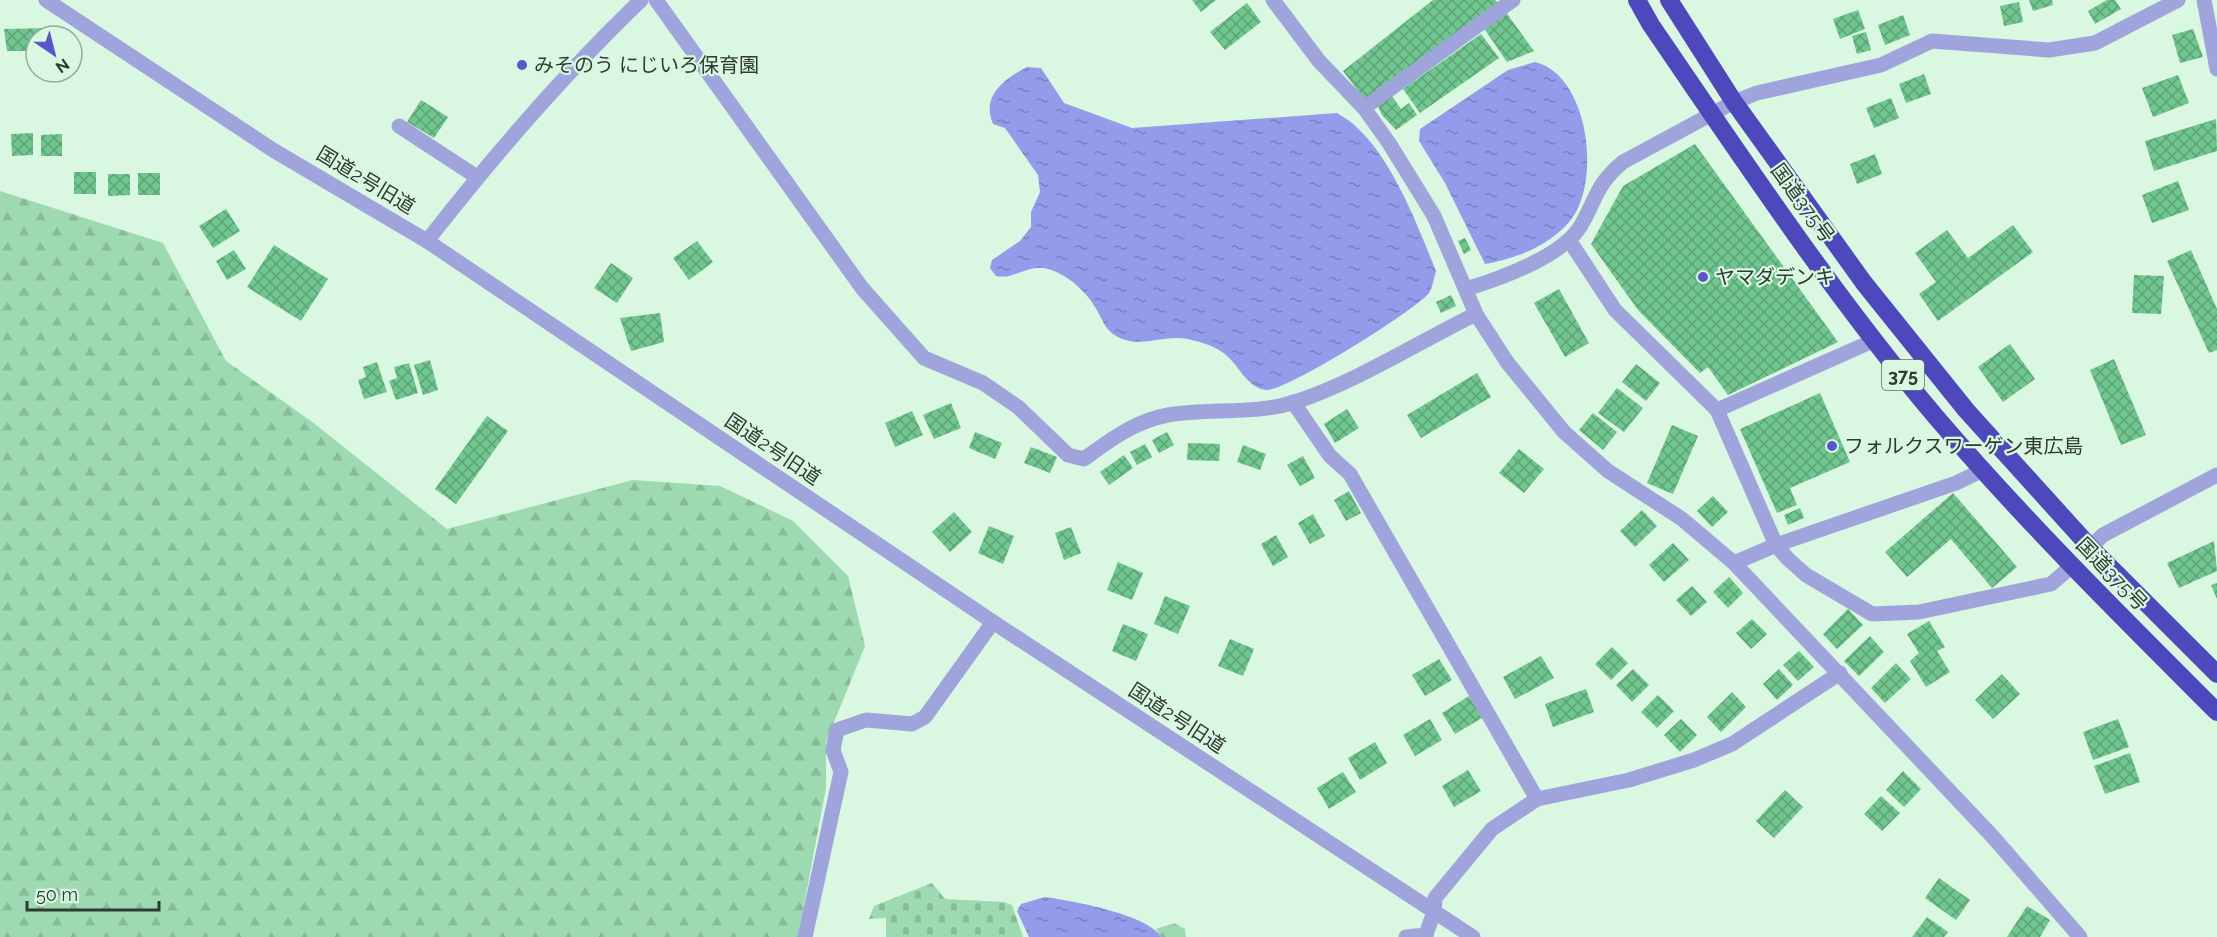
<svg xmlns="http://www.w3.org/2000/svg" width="2217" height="937" font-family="Raleway,'Noto Sans JP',sans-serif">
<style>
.forest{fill:url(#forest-firs)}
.cemetery{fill:url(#cemetery-stones)}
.water{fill:url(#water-ripples)}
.building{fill:url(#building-cross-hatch)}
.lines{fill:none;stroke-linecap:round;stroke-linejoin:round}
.minor{stroke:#9fa5dc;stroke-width:15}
.highway{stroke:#4e48bd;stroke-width:18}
.poi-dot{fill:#5956ce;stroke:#d9f7e1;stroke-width:2}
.labels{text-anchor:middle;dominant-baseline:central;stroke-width:4.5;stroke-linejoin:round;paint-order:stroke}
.shield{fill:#d9f7e1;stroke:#627366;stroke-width:1.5}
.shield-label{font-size:18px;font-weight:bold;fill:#2f3a32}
.poi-label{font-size:20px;fill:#2f3a32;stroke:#d9f7e1;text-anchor:start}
.street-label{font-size:20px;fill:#2f3a32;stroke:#d9f7e1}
</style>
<defs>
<pattern id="forest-firs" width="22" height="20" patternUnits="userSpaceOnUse" patternTransform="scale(1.5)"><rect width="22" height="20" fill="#9edab1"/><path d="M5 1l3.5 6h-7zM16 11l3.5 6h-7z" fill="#88bc99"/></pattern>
<pattern id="cemetery-stones" width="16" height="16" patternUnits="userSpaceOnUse" patternTransform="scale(1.5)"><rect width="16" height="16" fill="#9edab1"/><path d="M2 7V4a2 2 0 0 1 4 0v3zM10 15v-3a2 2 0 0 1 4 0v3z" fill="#88bc99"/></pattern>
<pattern id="water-ripples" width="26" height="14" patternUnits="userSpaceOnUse" patternTransform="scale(1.5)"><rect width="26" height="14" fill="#949beb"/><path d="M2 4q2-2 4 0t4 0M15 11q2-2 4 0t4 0" fill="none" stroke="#797fbf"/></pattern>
<pattern id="building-cross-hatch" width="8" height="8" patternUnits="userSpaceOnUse" patternTransform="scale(1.5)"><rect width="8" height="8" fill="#70c68f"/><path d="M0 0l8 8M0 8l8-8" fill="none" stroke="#5ca275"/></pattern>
</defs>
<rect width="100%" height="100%" fill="#d9f7e1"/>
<!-- forest -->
<g class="forest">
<polygon points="0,191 163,243 226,361 311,421 447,529 633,480 720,486 793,521 848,576 865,646 826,742 826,788 798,937 0,937"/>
<polygon points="1174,923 1185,929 1186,937 1161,937 1156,929"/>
</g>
<!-- cemetery -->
<polygon class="cemetery" points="932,883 945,899 1004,902 1012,905 1023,937 886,937 886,918 869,919 874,906"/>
<!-- water -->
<g class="water">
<path d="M1535 62C1589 75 1602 182 1570 221 1549 246 1515 259 1485 264L1445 183 1419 141 1420 129 1508 70Z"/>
<path d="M1027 67 1041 68 1064 103 1132 128 1337 113C1386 139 1416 222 1436 271 1434 277 1433 287 1429 293 1416 310 1285 392 1266 390 1246 388 1238 362 1222 352 1212 345 1200 342 1188 339 1162 334 1137 351 1113 334 1105 328 1103 321 1098 312 1088 293 1069 275 1048 269 1030 263 1014 280 996 276L990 268 992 260 1020 241 1031 227V212L1040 192 1038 175 1005 128 993 124C981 96 1004 79 1027 67Z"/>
<path d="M1045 897C1072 901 1147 914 1161 937H1029L1017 911 1021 904Z"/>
</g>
<!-- building -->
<g class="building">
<polygon points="1192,0 1216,0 1201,12"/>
<polygon points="1433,0 1495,0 1498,3 1365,100 1343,71"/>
<polygon points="2029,0 2052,0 2053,5 2033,11"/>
<polygon points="2107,0 2115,0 2121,9 2095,24 2088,11"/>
<polygon points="2019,2 2023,22 2004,26 2000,6"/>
<polygon points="1247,3 1261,22 1225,50 1210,32"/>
<polygon points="1858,10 1865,29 1840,39 1833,19"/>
<polygon points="1505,11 1534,51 1507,62 1483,27"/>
<polygon points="1903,15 1910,35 1885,45 1878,25"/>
<polygon points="52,28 52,36 36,36 36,51 7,51 4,29"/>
<polygon points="2193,29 2203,57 2180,63 2172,35"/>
<polygon points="1866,32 1871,50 1857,54 1852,36"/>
<polygon points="1481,34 1499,58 1420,113 1403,89"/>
<polygon points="1924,74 1931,94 1906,103 1899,84"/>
<polygon points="2178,75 2189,103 2153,117 2142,88"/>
<polygon points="1392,96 1401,109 1409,103 1417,115 1396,130 1382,115 1378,106"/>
<polygon points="1891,98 1899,118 1874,128 1866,108"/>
<polygon points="421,100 448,117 434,138 407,122"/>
<polygon points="2216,119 2217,151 2154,171 2145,141"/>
<polygon points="33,133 33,155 12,156 11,134"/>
<polygon points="62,134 62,156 41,156 41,135"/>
<polygon points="1695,144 1838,342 1728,395 1708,367 1700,373 1638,310 1591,244 1623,186"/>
<polygon points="1875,154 1882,174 1857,184 1850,164"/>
<rect x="74" y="172" width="22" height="22"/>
<rect x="138" y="173" width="22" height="22"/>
<polygon points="108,174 130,174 130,195 108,196"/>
<polygon points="2178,181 2189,210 2152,223 2142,195"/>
<polygon points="226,209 240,231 213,248 199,226"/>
<polygon points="2013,225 2033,252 1938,321 1919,294 1936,282 1915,253 1947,230 1968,258"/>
<polygon points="1465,238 1471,250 1464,254 1458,241"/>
<polygon points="697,241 713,262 689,280 673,258"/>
<polygon points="274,245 328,279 301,321 247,287"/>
<polygon points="234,250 246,269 227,280 216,261"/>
<polygon points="2191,250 2217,309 2217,350 2209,353 2167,261"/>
<polygon points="611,263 633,278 617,303 594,288"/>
<polygon points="2134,275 2164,276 2161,314 2132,313"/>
<polygon points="1559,289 1589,343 1565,357 1534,303"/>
<polygon points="1451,295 1456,306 1441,313 1436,302"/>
<polygon points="660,313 664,342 631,351 620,318"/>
<polygon points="2010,344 2035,379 2003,402 1978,367"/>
<polygon points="2114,359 2146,435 2121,445 2090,370"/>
<polygon points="430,360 438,390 423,395 414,365"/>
<polygon points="377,362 387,392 364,399 358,380 366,377 363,367"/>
<polygon points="409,363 418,393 396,400 389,381 397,378 394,367"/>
<polygon points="1636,364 1660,383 1646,401 1622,382"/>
<polygon points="1477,373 1491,397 1421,438 1407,415"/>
<polygon points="1617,388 1643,408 1624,432 1598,413"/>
<polygon points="1820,393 1850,462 1790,488 1797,505 1777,513 1740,429"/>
<polygon points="951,403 961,428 934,439 923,415"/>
<polygon points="1347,409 1359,428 1335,443 1324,424"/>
<polygon points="912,411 923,435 895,447 885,423"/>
<polygon points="1593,413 1617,432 1603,450 1579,430"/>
<polygon points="487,416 508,431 456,504 435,489"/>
<polygon points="1672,425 1698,436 1673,494 1647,483"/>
<polygon points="975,432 1002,443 995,459 969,448"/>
<polygon points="1167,432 1174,445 1159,453 1152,440"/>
<polygon points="1188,443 1220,444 1219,461 1187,460"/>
<polygon points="1145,444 1152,457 1137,465 1130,452"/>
<polygon points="1243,445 1266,454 1260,470 1237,462"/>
<polygon points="1031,447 1057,457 1050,473 1024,463"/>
<polygon points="1519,449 1544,469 1524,493 1499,473"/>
<polygon points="1124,455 1133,468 1109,485 1100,472"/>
<polygon points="1303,456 1315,478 1300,486 1287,465"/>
<polygon points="1349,491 1361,513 1346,521 1334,500"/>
<polygon points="1953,493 2017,567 1992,588 1951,539 1907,577 1885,552"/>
<polygon points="1713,496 1728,512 1712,527 1697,511"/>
<polygon points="1800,508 1804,518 1788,525 1784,515"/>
<polygon points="1642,510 1657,526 1635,547 1620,531"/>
<polygon points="954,512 972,532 950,552 932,532"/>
<polygon points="1313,514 1325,536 1310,544 1298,523"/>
<polygon points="989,526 1014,536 1003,564 978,553"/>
<polygon points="1071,527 1081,553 1064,560 1055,533"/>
<polygon points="1276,535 1288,557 1273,566 1261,544"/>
<polygon points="2214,541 2217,571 2179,588 2167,563"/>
<polygon points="1673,543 1689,560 1664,582 1649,565"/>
<polygon points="1118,562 1143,573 1132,600 1107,590"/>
<polygon points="1729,577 1743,593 1728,608 1713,592"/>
<polygon points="2217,583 2217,599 2211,585"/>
<polygon points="1692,586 1707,602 1691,616 1676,600"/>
<polygon points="1165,596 1190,606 1178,634 1154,624"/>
<polygon points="1848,609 1863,625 1837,649 1823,634"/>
<polygon points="1752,619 1767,634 1751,649 1736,633"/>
<polygon points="1929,621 1945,647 1937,651 1950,672 1926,687 1910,661 1919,653 1907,634"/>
<polygon points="1123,624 1148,634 1136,661 1112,651"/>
<polygon points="1870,636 1884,652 1859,676 1844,661"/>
<polygon points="1230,639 1254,649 1243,676 1218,666"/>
<polygon points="1612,647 1628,663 1611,680 1595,664"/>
<polygon points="1799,651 1814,667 1798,681 1783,665"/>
<polygon points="1541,656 1554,678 1515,699 1503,677"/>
<polygon points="1439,659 1452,680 1425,696 1412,675"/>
<polygon points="1896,663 1911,679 1885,703 1871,688"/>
<polygon points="1633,669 1649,685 1632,702 1616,685"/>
<polygon points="1779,669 1793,685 1777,700 1763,684"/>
<polygon points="2002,674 2020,694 1993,719 1975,700"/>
<polygon points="1586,689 1594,712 1553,727 1545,704"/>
<polygon points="1732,692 1746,707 1721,732 1707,717"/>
<polygon points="1658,695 1674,711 1657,728 1641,712"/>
<polygon points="1469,696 1482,718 1455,734 1442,713"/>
<polygon points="1430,719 1442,740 1415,756 1403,735"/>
<polygon points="1681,719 1697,735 1680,752 1664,735"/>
<polygon points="2118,719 2129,747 2093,760 2083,732"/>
<polygon points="1375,742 1387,763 1360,780 1348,758"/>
<polygon points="2130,753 2140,782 2105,794 2094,766"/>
<polygon points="1468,770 1481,791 1454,807 1442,786"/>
<polygon points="1903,771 1921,789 1904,807 1886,790"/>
<polygon points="1343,772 1356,792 1329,809 1317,788"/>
<polygon points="1785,790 1803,807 1774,838 1756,821"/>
<polygon points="1881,796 1900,813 1882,831 1864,814"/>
<polygon points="1939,878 1970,900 1956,920 1925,898"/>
<polygon points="2027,906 2050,920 2040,937 2007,937"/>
<polygon points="1927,917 1948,932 1944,937 1912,937"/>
</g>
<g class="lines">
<!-- minor -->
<g class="minor">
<polyline points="46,0 273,150 427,241 993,622 1473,937"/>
<path d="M656 0 862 288 924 358 983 383 1018 407 1068 455 1084 459C1110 440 1135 421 1168 415 1210 408 1255 415 1295 402 1358 381 1417 343 1476 314"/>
<polyline points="1273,0 1319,61 1364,108 1389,143 1434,216 1476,314 1507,362 1564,432 1608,471 1682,519 1734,563 1993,837 2080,937"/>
<polyline points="2204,0 2217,69"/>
<polyline points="1364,108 1513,0"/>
<polyline points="399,126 477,177"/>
<polyline points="1569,240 1615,310 1717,410 1875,340"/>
<path d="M427 241C494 155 563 75 641 0"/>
<path d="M1466 289C1499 279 1561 257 1580 227 1597 199 1595 185 1623 162L1734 102 1757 93 1881 65 1932 41 2049 50 2095 43 2178 0"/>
<polyline points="1293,402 1330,456 1350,474 1537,799"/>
<polyline points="1717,410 1776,545 1788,559 1806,575 1872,614 1919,612 2051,584 2072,566"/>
<polyline points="2090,547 2103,535 2217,475"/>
<polyline points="1734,563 1776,545 1956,483 1983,470"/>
<polyline points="805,937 841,772 833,750 837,730 866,720 912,724 925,717 993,622"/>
<polyline points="1406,937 1426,935"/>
<polyline points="1425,937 1434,912 1435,898 1492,829 1537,799 1629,780 1694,760 1732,744 1840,673"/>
</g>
<!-- highway -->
<g class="highway">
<path d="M1637 0 1651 25C1742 158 1832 294 1936 417 2024 520 2121 616 2217 712"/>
<polyline points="1669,0 1734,102 1864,283 1966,410 2090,547 2217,674"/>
</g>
</g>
<!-- markers -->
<g class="poi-dot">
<circle cx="522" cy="65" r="6"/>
<circle cx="1703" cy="277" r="6"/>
<circle cx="1832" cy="446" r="6"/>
</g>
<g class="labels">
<!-- shield labels -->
<rect class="shield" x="1882" y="360" width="42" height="30" rx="4.5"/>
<g class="shield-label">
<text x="1903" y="375">375</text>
</g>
<!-- poi labels -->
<g class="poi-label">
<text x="534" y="65">みそのう にじいろ保育園</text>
<text x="1715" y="277">ヤマダデンキ</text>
<text x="1844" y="446">フォルクスワーゲン東広島</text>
</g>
<!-- street labels -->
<g class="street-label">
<text transform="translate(366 180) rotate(31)">国道2号旧道</text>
<text transform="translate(1803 203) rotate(54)">国道375号</text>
<text transform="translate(773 449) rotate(34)">国道2号旧道</text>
<text transform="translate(2112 574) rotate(46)">国道375号</text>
<text transform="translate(1177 718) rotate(33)">国道2号旧道</text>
</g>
</g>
<!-- north arrow -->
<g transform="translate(54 54) rotate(145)"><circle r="28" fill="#d9f7e1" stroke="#95ab9b" stroke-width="1.5"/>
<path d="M0-4.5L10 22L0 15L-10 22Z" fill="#5956ce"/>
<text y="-9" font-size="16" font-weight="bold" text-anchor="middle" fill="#2f3a32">N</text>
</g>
<!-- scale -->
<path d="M27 901v9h132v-9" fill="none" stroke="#2f3a32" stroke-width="3"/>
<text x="36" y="901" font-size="18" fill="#2f3a32" stroke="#d9f7e1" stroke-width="4.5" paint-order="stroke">50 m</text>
</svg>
